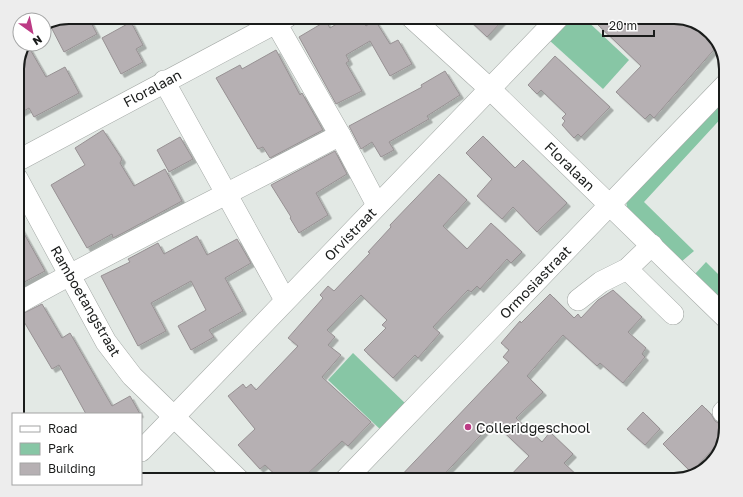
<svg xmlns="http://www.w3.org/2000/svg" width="743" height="497" font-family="'Golos Text',sans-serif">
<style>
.green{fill:#87c6a5}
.building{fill:#b6b0b3;stroke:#979193;filter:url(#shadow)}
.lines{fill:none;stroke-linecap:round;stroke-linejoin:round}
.minor-casing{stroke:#a4a9a6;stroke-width:22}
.minor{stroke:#fff;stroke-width:21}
.poi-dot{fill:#bc3b85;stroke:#fff;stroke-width:1.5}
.labels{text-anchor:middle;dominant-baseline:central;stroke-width:3.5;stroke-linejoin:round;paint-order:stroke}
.street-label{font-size:14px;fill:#1a1c1b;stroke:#fff}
.poi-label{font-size:14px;fill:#1a1c1b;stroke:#fff;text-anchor:start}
.rim{fill:none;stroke:#1a1c1b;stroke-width:2}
</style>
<defs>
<filter id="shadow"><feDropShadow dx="3.5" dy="3.5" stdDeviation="0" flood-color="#0004"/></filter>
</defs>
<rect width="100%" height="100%" fill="#e3e9e5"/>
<!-- green -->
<g class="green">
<polygon points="570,17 583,17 629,60 603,89 549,40"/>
<polygon points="720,102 726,108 726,113 644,202 694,251 681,262 627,207 626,201"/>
<polygon points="706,262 726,282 726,305 695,274"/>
<polygon points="353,353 407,405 382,431 328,380"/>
</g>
<!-- building -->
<g class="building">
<polygon points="69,17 88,17 97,34 64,52 50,25"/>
<polygon points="348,17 360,17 366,26 375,20 390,44 398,40 412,64 390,76 370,41 346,55 349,61 346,63 362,91 336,104 299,37 326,21 330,28"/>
<polygon points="466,17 506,17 487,37"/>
<polygon points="604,17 674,17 700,25 719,44 654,118 650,114 645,119 616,92 641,66 597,24"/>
<polygon points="131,22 143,45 136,49 143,62 121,74 102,38"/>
<polygon points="27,44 46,77 65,67 79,93 34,117 29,108 17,115 17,66"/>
<polygon points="276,50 300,95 302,93 323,130 270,158 263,147 258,149 216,78 240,65 242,69"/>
<polygon points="555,56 610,107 581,137 578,134 574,138 562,125 565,121 562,118 566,114 541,90 537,94 528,85"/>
<polygon points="445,71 460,95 427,116 429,119 389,142 394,150 381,157 372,142 361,149 349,126 422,87 421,85"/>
<polygon points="103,130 122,159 120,163 134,186 165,169 182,201 123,233 113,238 112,234 87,248 51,185 85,165 75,148"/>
<polygon points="483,136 515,168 523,160 567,203 537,232 513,207 502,219 477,196 492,179 466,153"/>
<polygon points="180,137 193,159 169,172 157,150"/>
<polygon points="335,151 347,174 316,193 328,215 299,233 290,218 291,217 271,185"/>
<polygon points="439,174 467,200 443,226 467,249 491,223 522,252 511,263 507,259 480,289 477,286 471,292 468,290 433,327 440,333 418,358 415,355 393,378 364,350 386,328 382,325 387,320 361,295 327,330 335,337 328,345 341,355 322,377 371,422 348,446 342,441 301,480 281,480 265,465 260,469 238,445 255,429 228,396 243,384 246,388 251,384 256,390 298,346 288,338 323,298 320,295 328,286 334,291 370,253 368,252 391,227 390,225"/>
<polygon points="17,221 45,271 17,286"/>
<polygon points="197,236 207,255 237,239 251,263 225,278 243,311 209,330 214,337 191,350 178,326 206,310 191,281 151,303 166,331 138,346 101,276 130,262 128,259 158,243 164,254"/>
<polygon points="613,290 642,317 628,332 646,348 642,354 645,357 623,383 600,363 597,366 563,335 527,376 543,392 516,418 542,442 550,432 573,454 564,463 582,480 506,480 529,456 493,422 439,480 397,480 509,362 503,357 509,350 501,343 520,321 521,323 550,294 574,318 578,314 581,318 598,300"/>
<polygon points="42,304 62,338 70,333 112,406 130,396 140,414 86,414 59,365 52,369 20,315"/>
<polygon points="702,405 711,414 715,421 726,428 723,439 691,472 663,444"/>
<polygon points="643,412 660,429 645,445 627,429"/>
</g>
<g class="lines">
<!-- minor casing -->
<g class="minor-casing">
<g id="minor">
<polyline points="411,17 490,89 726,318"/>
<polyline points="276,23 340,135 377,205"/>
<polyline points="164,81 285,300"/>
<polyline points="17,161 287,17"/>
<polyline points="17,178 106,342 132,376 239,480"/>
<polyline points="627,269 673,314"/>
<polyline points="578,300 601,282 627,269 652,245"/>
<path d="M17 304C123 244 233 192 340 135"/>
<polyline points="723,412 726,409"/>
<polyline points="141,451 559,17"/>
<polyline points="345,480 726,84"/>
</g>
</g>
<!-- minor -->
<use href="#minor" class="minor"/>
</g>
<!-- markers -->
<circle class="poi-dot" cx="468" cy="427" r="4"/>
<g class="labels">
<!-- street labels -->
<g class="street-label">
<text transform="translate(152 88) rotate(-28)">Floralaan</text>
<text transform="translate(570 166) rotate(44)">Floralaan</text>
<text transform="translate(350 234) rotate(-46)">Orvistraat</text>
<text transform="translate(535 282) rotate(-46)">Ormosiastraat</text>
<text transform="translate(86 301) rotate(60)">Ramboetangstraat</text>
</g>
<!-- poi labels -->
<g class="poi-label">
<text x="476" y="427">Colleridgeschool</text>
</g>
</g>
<!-- crop -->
<path d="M0 0H743V497H0ZM69 24H674A45 45 0 0 1 719 69V428A45 45 0 0 1 674 473H69A45 45 0 0 1 24 428V69A45 45 0 0 1 69 24Z" fill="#ededed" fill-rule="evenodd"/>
<path class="rim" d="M69 24H674A45 45 0 0 1 719 69V428A45 45 0 0 1 674 473H69A45 45 0 0 1 24 428V69A45 45 0 0 1 69 24Z"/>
<!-- legend -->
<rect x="12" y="413" width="130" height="72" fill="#ffffff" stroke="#a3a4a4"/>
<rect x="20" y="426" width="20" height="6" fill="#ffffff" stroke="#a3a4a4"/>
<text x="48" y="433" font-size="12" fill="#1a1c1b">Road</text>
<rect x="20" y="443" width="20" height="12" fill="#87c6a5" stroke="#a3a4a4"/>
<text x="48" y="453" font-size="12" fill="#1a1c1b">Park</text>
<rect x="20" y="463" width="20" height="12" fill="#b6b0b3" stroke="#a3a4a4"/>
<text x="48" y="473" font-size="12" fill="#1a1c1b">Building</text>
<!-- north arrow -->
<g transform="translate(32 32) rotate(147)"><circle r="19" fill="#ffffff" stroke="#a3a4a4"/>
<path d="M0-3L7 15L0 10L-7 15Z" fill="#bc3b85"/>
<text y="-6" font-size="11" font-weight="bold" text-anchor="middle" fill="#1a1c1b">N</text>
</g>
<!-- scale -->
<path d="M603 30v6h51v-6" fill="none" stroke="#1a1c1b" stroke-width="2"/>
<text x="609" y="30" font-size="12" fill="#1a1c1b" stroke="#ffffff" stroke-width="3" paint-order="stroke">20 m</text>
</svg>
